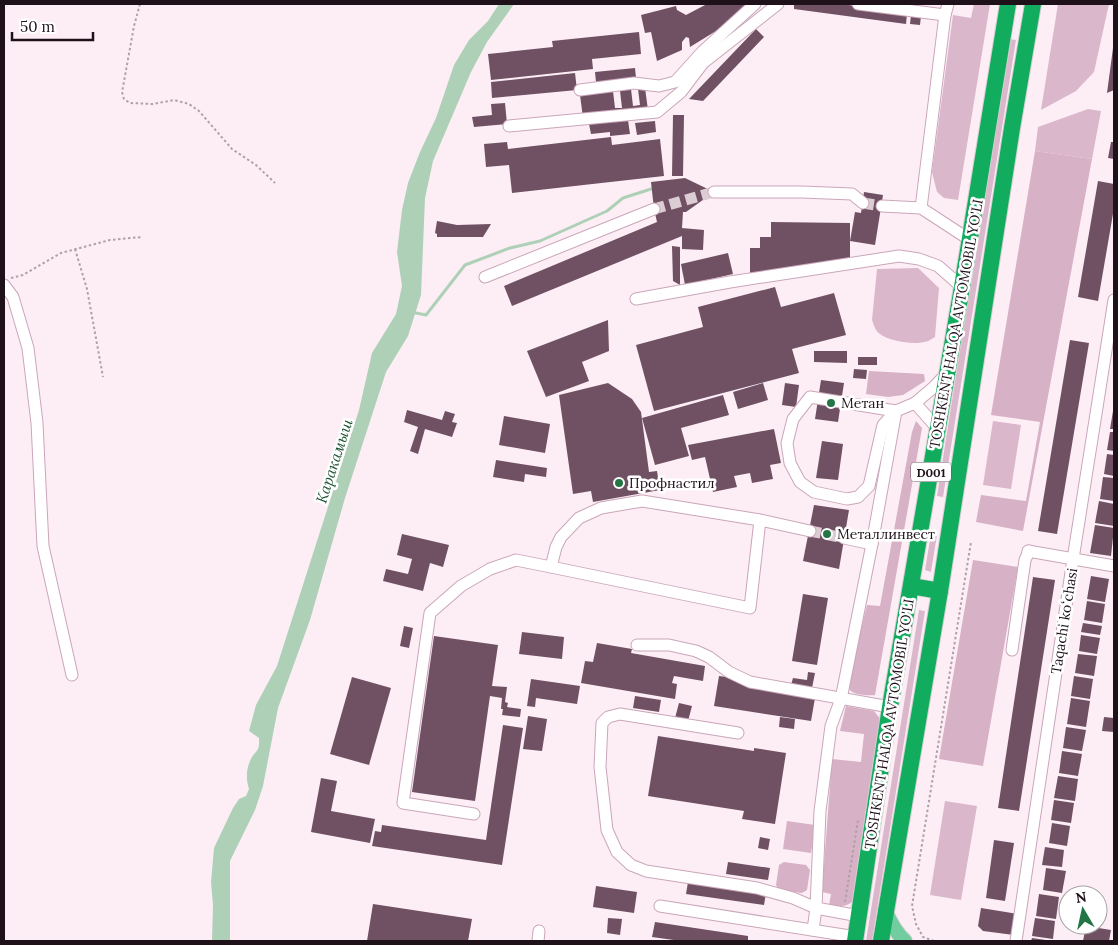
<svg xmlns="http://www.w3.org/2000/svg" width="1118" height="945" font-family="Lora,serif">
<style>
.green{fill:#dbb7cb}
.forest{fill:#d7b1c6}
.water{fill:#add0b6}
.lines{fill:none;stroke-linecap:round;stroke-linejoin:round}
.stream{stroke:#add0b6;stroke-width:3}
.building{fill:#705163}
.minor-tunnel{stroke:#dccdd5;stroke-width:11;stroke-dasharray:11 5.5;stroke-linecap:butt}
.minor-casing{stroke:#caa6b9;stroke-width:13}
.major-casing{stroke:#d2cfd1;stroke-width:16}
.highway-casing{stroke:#d2cfd1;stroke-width:18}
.path{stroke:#afa0a8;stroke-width:2;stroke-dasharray:2.5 2.5;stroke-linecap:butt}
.minor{stroke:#fff;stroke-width:11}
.major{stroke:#71cd9f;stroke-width:14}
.highway{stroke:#12ac5f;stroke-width:16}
.poi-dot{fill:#247545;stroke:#fff;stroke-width:2}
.labels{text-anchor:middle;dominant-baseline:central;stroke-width:5;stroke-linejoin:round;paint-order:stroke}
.shield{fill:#fff;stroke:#62585e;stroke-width:1}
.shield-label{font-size:12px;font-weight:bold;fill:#1e1119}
.street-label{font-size:14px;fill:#1e1119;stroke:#fff}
.poi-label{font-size:14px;fill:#1e1119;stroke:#fff;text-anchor:start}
.water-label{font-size:15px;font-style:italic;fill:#1a5130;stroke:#fff}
</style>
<rect width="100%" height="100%" fill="#fdeef6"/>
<!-- green -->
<g class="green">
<polygon points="974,4 990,4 958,200 944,198 937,192 932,172 953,15 971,18"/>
<polygon points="1058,4 1109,4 1094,72 1076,91 1041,110"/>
<polygon points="1009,39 1016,40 943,497 937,496"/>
<polygon points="1088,109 1101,111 1092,159 1035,151 1038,127"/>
<path d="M918 268 939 288 935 337C931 339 928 342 924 342 913 345 889 341 880 334 875 331 874 325 872 320L877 269Z"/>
<polygon points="993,421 1021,425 1011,489 983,485"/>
<polygon points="931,534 937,535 931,572 925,570"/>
<polygon points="919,610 925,611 872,941 866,941"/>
<polygon points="945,801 977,806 961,900 930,895"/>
</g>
<!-- forest -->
<g class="forest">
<polygon points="1035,151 1092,159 1023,531 976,522 981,495 1026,501 1040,422 991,415"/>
<polygon points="869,371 924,374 925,381 903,395 888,397 866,394"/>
<path d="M916 421 922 428 875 695C870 696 855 695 851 691 848 688 849 686 848 683L867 605 880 606 912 432Z"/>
<polygon points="973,560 1018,567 983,766 939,759"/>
<path d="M846 706 874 711 881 720 853 901C846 908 838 906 829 905L831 894 822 892 832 759 861 762 864 734 840 731Z"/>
<polygon points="787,821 815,825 811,853 783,849"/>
<polygon points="784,862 806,865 810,870 807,890 802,893 779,890 776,885 779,865"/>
</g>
<!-- water -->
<path class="water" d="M499 4H514L487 42 471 72 433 161 425 198 421 295 408 336 386 372 345 498 310 620 278 708 263 786 255 810 230 861V941H212L213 905 211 882 214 848 233 808 239 799 246 796 249 789C246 780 246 770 250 761 255 749 260 754 259 738L249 731 256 705 277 666 359 410 372 353 396 314 402 286 397 252 402 210 408 183 420 152 436 118 454 65 469 40 488 21Z"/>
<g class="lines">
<!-- stream -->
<polyline class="stream" points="411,312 426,315 465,265 510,248 540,241 607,211 623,198 651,189"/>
</g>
<!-- building -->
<g class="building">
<polygon points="707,4 748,4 724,26 690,47 689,38 686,37 682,42 682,50 657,61 651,32 645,33 641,15 676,6 677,10 686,15"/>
<polygon points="794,4 842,4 907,14 906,24 794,9"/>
<polygon points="911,15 921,16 920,25 910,24"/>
<polygon points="756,29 764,37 703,101 689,99"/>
<polygon points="639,32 641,54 592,59 593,69 491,80 488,54 553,47 552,41"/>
<polygon points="1113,48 1114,49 1114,90 1107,93"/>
<polygon points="635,68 636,78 596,82 595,72"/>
<polygon points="575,73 577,90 492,98 491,82"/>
<polygon points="645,88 648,110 583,118 580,95 613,91 615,108 622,108 620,91 631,89 633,106 640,105 638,89"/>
<polygon points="505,103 507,124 474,127 472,117 492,115 491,104"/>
<polygon points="673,115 684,115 683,176 672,176"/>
<polygon points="628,120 630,134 610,136 610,132 591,134 589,124"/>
<polygon points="655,121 656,132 637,135 635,123"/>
<polygon points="611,137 612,145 660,139 664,176 512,193 509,165 486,167 484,144 507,142 508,149"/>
<polygon points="1111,142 1114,142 1114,159 1108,158"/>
<polygon points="685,178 714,192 686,212 683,212 682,228 704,230 703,250 682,249 682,236 512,306 504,286 657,222 654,209 651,182"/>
<polygon points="1098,181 1114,184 1114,208 1098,301 1078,297"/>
<polygon points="864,192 883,195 875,245 850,241 855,212 861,213"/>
<polygon points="437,221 457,225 491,224 483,237 437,237 437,234 435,233"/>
<polygon points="771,222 850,223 850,261 750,275 750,248 760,248 760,237 771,237"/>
<polygon points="672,246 680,247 680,285 673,281"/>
<polygon points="728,253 733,274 685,285 681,264"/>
<polygon points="775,287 781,307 834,293 846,335 792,349 799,373 654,411 636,345 703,327 698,307"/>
<polygon points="608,320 609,351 582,362 589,381 546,397 527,351"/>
<polygon points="1070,340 1089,343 1057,534 1038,531"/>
<polygon points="814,351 847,351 847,363 814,362"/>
<rect x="858" y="357" width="19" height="8"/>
<polygon points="854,369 867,370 866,379 853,378"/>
<polygon points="821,380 844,383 838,422 815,419"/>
<polygon points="608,383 632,399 641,412 649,472 657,471 660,490 593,502 591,491 573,494 559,395"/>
<polygon points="763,383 768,400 738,409 733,392"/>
<polygon points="785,383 799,385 796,407 782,405"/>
<polygon points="723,395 729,415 681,428 689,456 655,465 642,418"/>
<polygon points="407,410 442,420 445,411 455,414 452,422 457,423 452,437 425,429 418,454 410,451 418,427 404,422"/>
<polygon points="1113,411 1114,411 1114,429 1110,429"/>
<polygon points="504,416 550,424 545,453 499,445"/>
<polygon points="774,429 781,463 770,465 773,479 752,483 750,473 734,476 737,487 713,492 705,457 692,460 688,445"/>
<polygon points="1110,432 1114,432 1114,451 1107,450"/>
<polygon points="822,441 843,444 838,480 816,478"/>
<polygon points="1107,454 1114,455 1114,476 1104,474"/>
<polygon points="496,460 547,468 546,477 525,474 524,482 493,477"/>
<polygon points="1103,477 1114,478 1114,501 1100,499"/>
<polygon points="1099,501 1114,504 1114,526 1095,523"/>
<polygon points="814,505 849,510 839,569 803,561"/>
<polygon points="1095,525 1114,528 1111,556 1090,553"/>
<polygon points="402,534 449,545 443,567 430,563 423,591 383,581 386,569 408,574 412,559 397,555"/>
<polygon points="1091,576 1109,579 1105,602 1087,599"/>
<polygon points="1033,577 1055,580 1019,811 998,808"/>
<polygon points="803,594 828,598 817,665 792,661"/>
<polygon points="1087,601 1105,604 1102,623 1084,620"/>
<polygon points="1083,623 1102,626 1100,635 1081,632"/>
<polygon points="404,626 413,628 409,648 400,646"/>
<polygon points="522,632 564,637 562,659 519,654"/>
<polygon points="1081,635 1100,638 1097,654 1079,651"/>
<polygon points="434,636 498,645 492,686 507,687 505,702 508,703 507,707 521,709 520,717 502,715 503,709 501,709 502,698 490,696 475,801 412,792"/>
<polygon points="597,643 632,649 631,653 705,666 703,681 674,676 672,683 677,684 675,699 581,683 585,661 593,662"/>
<polygon points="1078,654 1097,656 1094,676 1075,673"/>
<polygon points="808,672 815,673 812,688 791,685 793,678 807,680"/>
<polygon points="719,676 734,678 734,681 759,685 815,698 811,721 714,706"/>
<polygon points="1074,676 1093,679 1090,699 1071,696"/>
<polygon points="352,677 391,688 369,765 330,754"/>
<polygon points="531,679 580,686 577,704 536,698 535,707 527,706"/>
<polygon points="635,696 661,700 659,712 633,708"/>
<polygon points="1071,698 1090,701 1086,727 1067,724"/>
<polygon points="679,703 692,706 688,721 675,718"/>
<polygon points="528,716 547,719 542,751 523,749"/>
<polygon points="780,717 795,719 794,729 779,727"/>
<polygon points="1104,717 1114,718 1114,732 1102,731"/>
<polygon points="503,725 523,728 502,865 372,846 375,831 381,832 382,825 486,840"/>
<polygon points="1066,727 1086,730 1082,751 1063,748"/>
<polygon points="658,736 754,751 754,748 786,753 775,824 742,819 744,811 648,796"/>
<polygon points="1062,751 1082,754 1078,776 1059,773"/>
<polygon points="1058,776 1078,779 1075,801 1054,798"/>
<polygon points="321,778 337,781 331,811 375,819 370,843 311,832"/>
<polygon points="1054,800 1074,803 1071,823 1051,820"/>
<polygon points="1052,823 1070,826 1067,846 1049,843"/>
<polygon points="760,837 770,839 768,850 758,848"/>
<polygon points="994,840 1014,843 1005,901 986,898"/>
<polygon points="1045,847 1064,850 1062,867 1042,865"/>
<polygon points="728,862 770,868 768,880 726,874"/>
<polygon points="1046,868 1066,871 1062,893 1043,890"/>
<polygon points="688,882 766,893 764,905 686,894"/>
<polygon points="596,886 637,892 634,913 593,907"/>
<polygon points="1039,894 1059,897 1056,919 1036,916"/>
<polygon points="373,904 472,919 468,941 367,941"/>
<polygon points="981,908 1018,914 1014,935 983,931 978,926"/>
<polygon points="608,918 622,919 620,935 607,933"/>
<polygon points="1035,918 1055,921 1053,939 1032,936"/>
<polygon points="655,922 748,936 748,941 681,941 652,937"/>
<polygon points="1086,926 1111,930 1109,941 1083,941"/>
<polygon points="1032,938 1046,940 1045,941 1031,941"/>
</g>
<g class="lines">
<!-- minor-tunnel -->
<g class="minor-tunnel">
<polyline points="863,203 882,206"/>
<polyline points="654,209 714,192"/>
<polyline points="810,531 844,538"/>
</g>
<!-- minor casing -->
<g class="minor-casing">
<g id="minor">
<polyline points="858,4 945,15 948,4"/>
<polyline points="580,90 634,83 659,86 675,82 703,51 755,4"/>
<polyline points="509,126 657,112 681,92 703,63 778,4"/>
<polyline points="714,192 802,192 852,194 863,203"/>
<polyline points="882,206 921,208 970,240"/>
<polyline points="921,208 945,15"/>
<polyline points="485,277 654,209"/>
<polyline points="4,285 13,297 28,348 37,423 43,546 72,675"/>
<polyline points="636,299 730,282 899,256 919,259 938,266 962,287"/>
<polygon points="810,397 896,411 883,425 869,486 858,497 847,499 814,492 800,482 790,463 787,443 793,419"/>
<polyline points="915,403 938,429"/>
<polyline points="760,520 750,608 551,567 556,547 561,537 579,518 601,508 642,501 760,520 810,531"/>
<polyline points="844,538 872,544 896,411 915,403 934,387 946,374"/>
<polyline points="1028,551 1114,566"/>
<polyline points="637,645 669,645 696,651 709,657 729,672 750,682 890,707"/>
<polyline points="1012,650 1025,560 1029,551"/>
<polyline points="738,733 620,714 608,717 602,723 600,767 607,830 617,852 631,865 646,871 757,888 793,898 816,908 813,930"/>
<polyline points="474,814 403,803 430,613 461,586 490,569 516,560 551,567"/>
<polyline points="660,906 856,937"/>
<polyline points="859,916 816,908 820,811 831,726 841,699 872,544"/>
<polyline points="538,941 539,931"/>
<polyline points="1016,941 1073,559 1114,300"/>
</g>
</g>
<!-- major casing -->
<g class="major-casing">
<path id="major" d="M885 910C890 922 895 932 905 941"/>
</g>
<!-- highway casing -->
<g class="highway-casing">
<g id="highway">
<polyline points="911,586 940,591"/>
<polyline points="855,941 890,707 962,287 1008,4"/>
<polyline points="881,941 940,591 1012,128 1033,4"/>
</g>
</g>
<!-- path -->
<g class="path">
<polyline points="140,4 134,26 123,87 122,92 124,99 130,103 153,104 174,100 189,104 199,111 232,149 256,165 275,183"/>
<polyline points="75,249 87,289 103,377"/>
<polyline points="11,278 23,275 61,253 110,240 142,237"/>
<polyline points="845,902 858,820"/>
<polyline points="934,941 923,937 916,924 912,906 971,542"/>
</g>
<!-- minor -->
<use href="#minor" class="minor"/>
<!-- major -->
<use href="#major" class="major"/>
<!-- highway -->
<use href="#highway" class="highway"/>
</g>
<!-- markers -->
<g class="poi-dot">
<circle cx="831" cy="403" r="5"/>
<circle cx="619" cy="483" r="5"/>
<circle cx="827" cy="534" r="5"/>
</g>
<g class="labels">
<!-- shield labels -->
<rect class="shield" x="911" y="462.5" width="40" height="19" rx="4"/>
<g class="shield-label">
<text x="931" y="472">D001</text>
</g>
<!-- street labels -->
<g class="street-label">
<text transform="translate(956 324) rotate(-80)">TOSHKENT HALQA AVTOMOBIL YO'LI</text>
<text transform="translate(1064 621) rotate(-81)">Taqachi koʻchasi</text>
<text transform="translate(889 724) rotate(-81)">TOSHKENT HALQA AVTOMOBIL YO'LI</text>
</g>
<!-- poi labels -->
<g class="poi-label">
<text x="841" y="403">Метан</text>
<text x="629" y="483">Профнастил</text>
<text x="837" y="534">Металлинвест</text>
</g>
<!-- water labels -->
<g class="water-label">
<text transform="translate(334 461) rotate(-72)">Каракамыш</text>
</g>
</g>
<!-- border -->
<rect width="1118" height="945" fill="none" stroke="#1e1119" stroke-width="10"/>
<!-- north arrow -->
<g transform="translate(1083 910) rotate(351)"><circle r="24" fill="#ffffff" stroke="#a5a0a3"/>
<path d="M0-4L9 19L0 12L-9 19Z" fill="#247545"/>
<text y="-8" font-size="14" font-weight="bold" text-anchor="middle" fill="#1e1119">N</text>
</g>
<!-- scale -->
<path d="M12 32v8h81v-8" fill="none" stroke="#1e1119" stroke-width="2.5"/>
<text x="20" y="32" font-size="15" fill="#1e1119" stroke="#ffffff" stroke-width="4" paint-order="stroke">50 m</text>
</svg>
